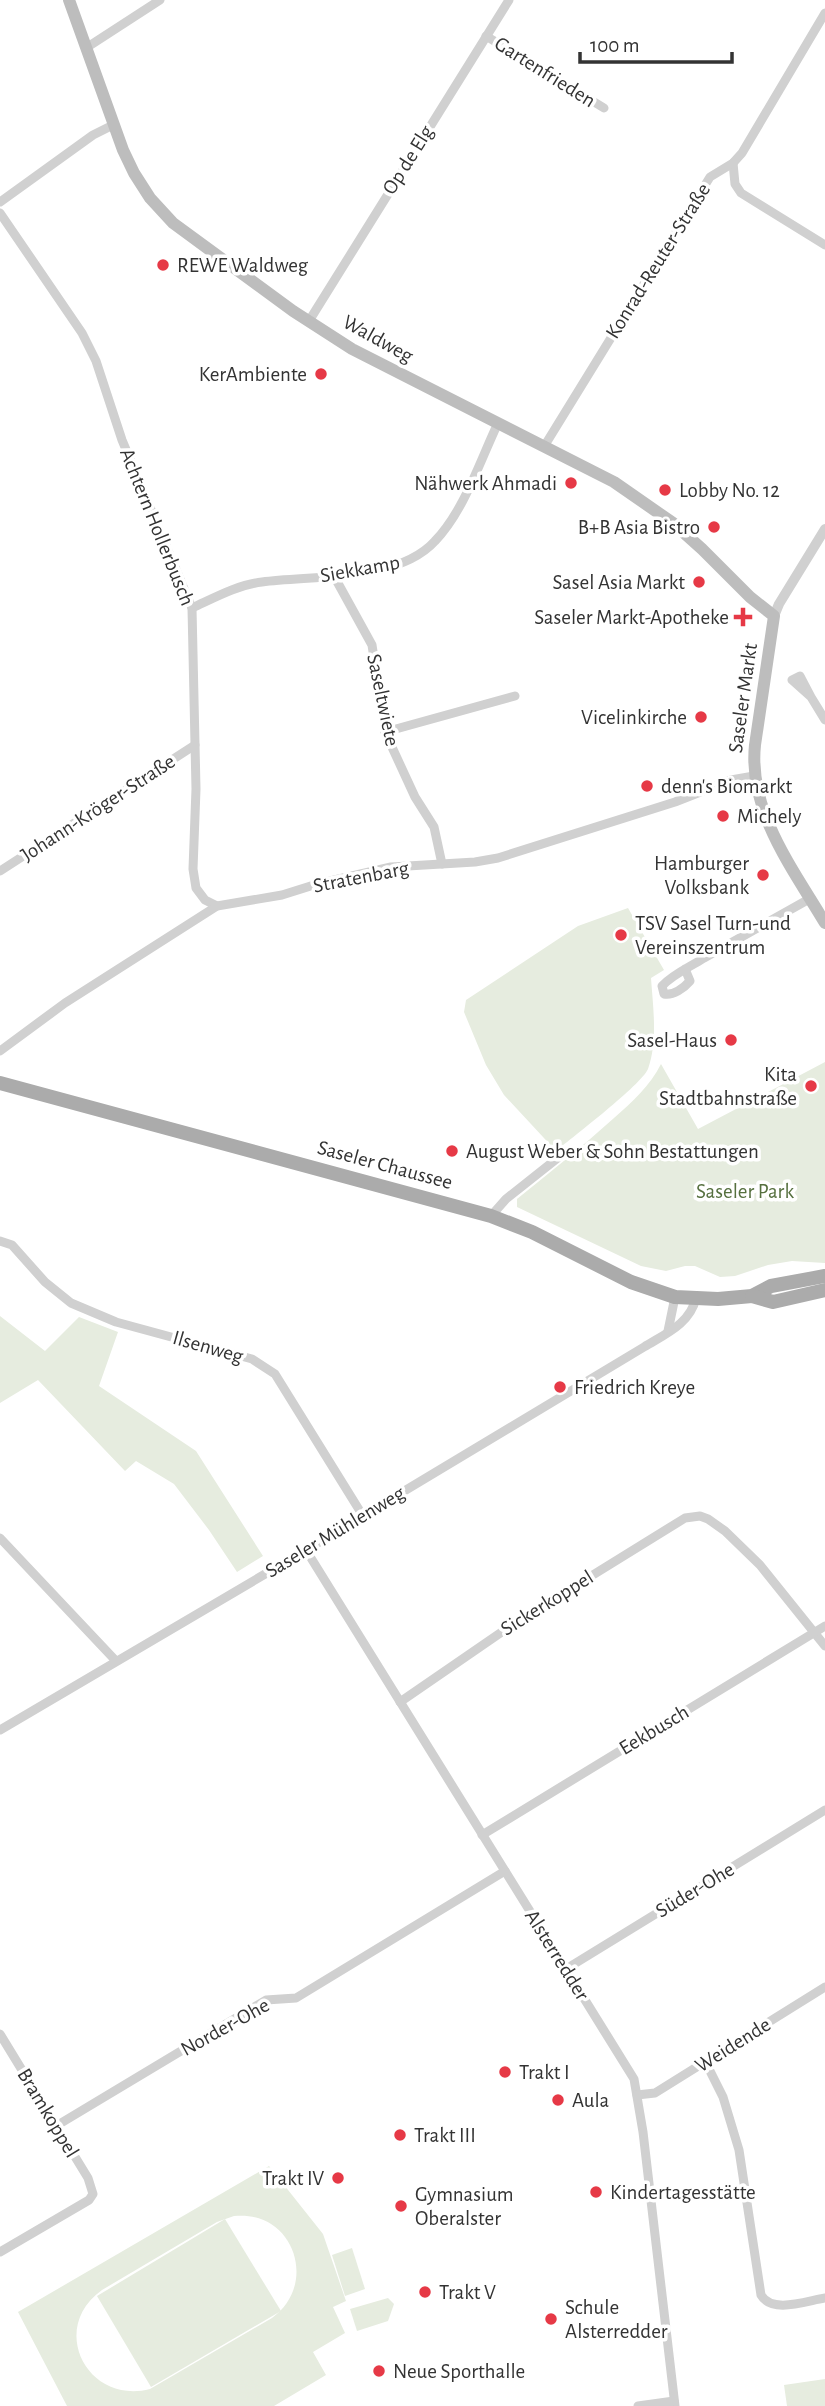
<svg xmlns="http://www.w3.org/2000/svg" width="825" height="2406" font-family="'Alegreya Sans',sans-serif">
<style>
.green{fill:#e6ecdf;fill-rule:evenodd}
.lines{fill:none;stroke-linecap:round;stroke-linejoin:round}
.minor{stroke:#d0d0d0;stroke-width:9}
.tertiary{stroke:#d0d0d0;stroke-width:10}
.secondary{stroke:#bdbdbd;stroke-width:12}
.primary{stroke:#ababab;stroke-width:14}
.poi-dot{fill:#e63946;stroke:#fff;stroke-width:2.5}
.labels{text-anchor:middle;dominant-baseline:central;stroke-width:7;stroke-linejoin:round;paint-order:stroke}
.street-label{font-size:21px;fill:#333;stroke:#fff}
.poi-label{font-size:21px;fill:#333;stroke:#fff;text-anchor:start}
.park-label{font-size:21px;fill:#56703f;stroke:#fff}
</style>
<rect width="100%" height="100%" fill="#fff"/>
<!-- green -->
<g class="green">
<path d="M628 908 664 970 651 978C653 1007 658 1041 648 1069 641 1085 573 1137 556 1151L504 1095 486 1065 464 1012 466 1000 578 926Z"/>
<path d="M825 1062V1263L792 1261 768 1265 735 1276 720 1277 695 1266H685L666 1271 641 1266 517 1207V1199C550 1172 583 1146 614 1118 632 1102 650 1086 661 1064L698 1129Z"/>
<polygon points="0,1316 45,1351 79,1317 118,1332 99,1386 196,1451 263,1556 237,1572 209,1530 174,1484 136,1461 125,1471 38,1380 0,1403"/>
<path d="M269 2166 323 2234 346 2301 333 2307 345 2333 313 2352 326 2375 274 2406H67L18 2312ZM234 2216C294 2210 319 2284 272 2318L150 2389C87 2405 48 2328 102 2290L217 2222Z"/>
<polygon points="225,2219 281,2311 151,2387 97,2296"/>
<polygon points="352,2248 365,2289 345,2296 332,2255"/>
<polygon points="388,2298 394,2304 388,2321 357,2331 350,2309"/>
<polygon points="825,2379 825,2406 787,2406 784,2385"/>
</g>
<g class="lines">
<!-- minor -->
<g class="minor">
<polyline points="486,36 604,108"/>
<polyline points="86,48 160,0"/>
<polyline points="733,163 735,184 741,193 825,245"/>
<polyline points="0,202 93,135 113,125"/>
<polyline points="0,213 82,333 96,361 122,440 192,608 196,789 193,869 196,888 205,900 217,906"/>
<polyline points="309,321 509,0"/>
<polyline points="545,445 710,177 733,163 742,153 825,13"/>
<polyline points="334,576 372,645 385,732 415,797 434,827 442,864"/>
<path d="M192 608C214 598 237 585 262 582 314 575 398 582 435 541 464 511 480 461 498 423"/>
<polyline points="811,697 800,676 792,680 811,697 825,720"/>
<polyline points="385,732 515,696"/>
<polyline points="0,871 195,745"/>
<path d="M685 969 690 981C684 988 673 996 664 994L662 986C673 974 690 967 704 958 739 938 775 918 811 898"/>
<polyline points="0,1051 65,1003 217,906 282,895 317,884 391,867 475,862 498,858 675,802 731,780 754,776"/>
<polyline points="491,1216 506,1199 564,1153"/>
<polyline points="0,1241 12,1245 45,1282 71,1303 116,1322 252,1359 275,1374 363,1516"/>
<polyline points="668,1331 675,1297"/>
<polyline points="0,1538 116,1661"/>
<polyline points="306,1550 634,2079 643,2132 675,2406"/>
<polyline points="400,1702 512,1625 685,1518 700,1516 708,1519 725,1531 760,1565 825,1646"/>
<path d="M0 1730 306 1550 644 1347C665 1334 690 1324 696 1298"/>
<polyline points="482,1835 825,1626"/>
<polyline points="566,1969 825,1810"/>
<polyline points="0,2034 88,2178 93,2194 89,2200 0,2252"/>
<path d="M706 2063 723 2097 739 2150 761 2295C772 2314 806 2301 825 2298"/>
<polyline points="637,2095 655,2093 825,1987"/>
<polyline points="56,2126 266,2000 296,1998 505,1871"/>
<polyline points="638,2406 674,2401"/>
</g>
<!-- tertiary -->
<polyline class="tertiary" points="774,616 779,604 825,529"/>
<!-- secondary -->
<path class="secondary" d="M69 0 123 150 134 173 150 198 173 223 293 311 352 349 614 482 673 523 702 549 750 597 774 616 755 745C748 811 793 869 825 923"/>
<!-- primary -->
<g class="primary">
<polyline points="0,1083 491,1216 532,1232 631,1282 675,1297 718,1299 752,1296 771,1286 825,1276"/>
<polyline points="752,1296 773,1302 825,1290"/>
</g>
</g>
<!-- markers -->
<g class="poi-dot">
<circle cx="163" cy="265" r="7"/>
<circle cx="321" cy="374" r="7"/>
<circle cx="571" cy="483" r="7"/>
<circle cx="665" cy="490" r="7"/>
<circle cx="714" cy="527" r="7"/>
<circle cx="699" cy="582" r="7"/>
<path d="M739.5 606.5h7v7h7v7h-7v7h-7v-7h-7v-7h7z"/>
<circle cx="701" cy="717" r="7"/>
<circle cx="647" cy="786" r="7"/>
<circle cx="723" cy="816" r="7"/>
<circle cx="763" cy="875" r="7"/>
<circle cx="621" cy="935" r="7"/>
<circle cx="731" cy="1040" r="7"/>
<circle cx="811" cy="1086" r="7"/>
<circle cx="452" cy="1151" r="7"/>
<circle cx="560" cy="1387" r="7"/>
<circle cx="505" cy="2072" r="7"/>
<circle cx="558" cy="2100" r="7"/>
<circle cx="400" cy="2135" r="7"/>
<circle cx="338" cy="2178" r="7"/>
<circle cx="596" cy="2192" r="7"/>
<circle cx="401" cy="2206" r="7"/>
<circle cx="425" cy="2292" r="7"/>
<circle cx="551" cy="2319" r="7"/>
<circle cx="379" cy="2371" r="7"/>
</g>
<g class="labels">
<!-- street labels -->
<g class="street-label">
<text transform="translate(545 72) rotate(32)">Gartenfrieden</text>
<text transform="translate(408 160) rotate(-58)">Op de Elg</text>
<text transform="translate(658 261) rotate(-58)">Konrad-Reuter-Straße</text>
<text transform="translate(378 339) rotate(29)">Waldweg</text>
<text transform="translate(157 527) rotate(68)">Achtern Hollerbusch</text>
<text transform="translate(360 569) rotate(-10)">Siekkamp</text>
<text transform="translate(743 698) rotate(-82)">Saseler Markt</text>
<text transform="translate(383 700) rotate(78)">Saseltwiete</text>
<text transform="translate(98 808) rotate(-33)">Johann-Kröger-Straße</text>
<text transform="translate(361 877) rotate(-11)">Stratenbarg</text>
<text transform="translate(385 1165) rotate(15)">Saseler Chaussee</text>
<text transform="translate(208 1347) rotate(16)">Ilsenweg</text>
<text transform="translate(335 1532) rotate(-31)">Saseler Mühlenweg</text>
<text transform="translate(547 1603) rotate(-32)">Sickerkoppel</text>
<text transform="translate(654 1730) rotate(-31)">Eekbusch</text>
<text transform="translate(695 1890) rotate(-31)">Süder-Ohe</text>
<text transform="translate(557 1955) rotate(58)">Alsterredder</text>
<text transform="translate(225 2027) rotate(-29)">Norder-Ohe</text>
<text transform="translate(733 2045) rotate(-32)">Weidende</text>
<text transform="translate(48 2113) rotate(59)">Bramkoppel</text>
</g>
<!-- poi labels -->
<g class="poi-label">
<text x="177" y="265">REWE Waldweg</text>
<text x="307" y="374" text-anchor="end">KerAmbiente</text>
<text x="557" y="483" text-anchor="end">Nähwerk Ahmadi</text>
<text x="679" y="490">Lobby No. 12</text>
<text x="700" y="527" text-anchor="end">B+B Asia Bistro</text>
<text x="685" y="582" text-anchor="end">Sasel Asia Markt</text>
<text x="729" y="617" text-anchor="end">Saseler Markt-Apotheke</text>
<text x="687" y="717" text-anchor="end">Vicelinkirche</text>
<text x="661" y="786">denn's Biomarkt</text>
<text x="737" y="816">Michely</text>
<text x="749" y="863" text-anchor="end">Hamburger<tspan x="749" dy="24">Volksbank</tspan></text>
<text x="635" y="923">TSV Sasel Turn-und<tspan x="635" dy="24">Vereinszentrum</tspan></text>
<text x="717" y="1040" text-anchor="end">Sasel-Haus</text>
<text x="797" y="1074" text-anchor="end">Kita<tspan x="797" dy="24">Stadtbahnstraße</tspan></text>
<text x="466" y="1151">August Weber &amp; Sohn Bestattungen</text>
<text x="574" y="1387">Friedrich Kreye</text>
<text x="519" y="2072">Trakt I</text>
<text x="572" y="2100">Aula</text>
<text x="414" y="2135">Trakt III</text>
<text x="324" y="2178" text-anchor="end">Trakt IV</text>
<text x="610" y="2192">Kindertagesstätte</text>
<text x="415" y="2194">Gymnasium<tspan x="415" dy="24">Oberalster</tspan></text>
<text x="439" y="2292">Trakt V</text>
<text x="565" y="2307">Schule<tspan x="565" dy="24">Alsterredder</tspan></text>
<text x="393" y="2371">Neue Sporthalle</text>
</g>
<!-- park labels -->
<g class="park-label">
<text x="745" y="1191">Saseler Park</text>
</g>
</g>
<!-- scale -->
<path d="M580 52v10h152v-10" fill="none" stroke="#333333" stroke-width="3.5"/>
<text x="590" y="52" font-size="21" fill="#333333" stroke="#ffffff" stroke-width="5" paint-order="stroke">100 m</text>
</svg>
